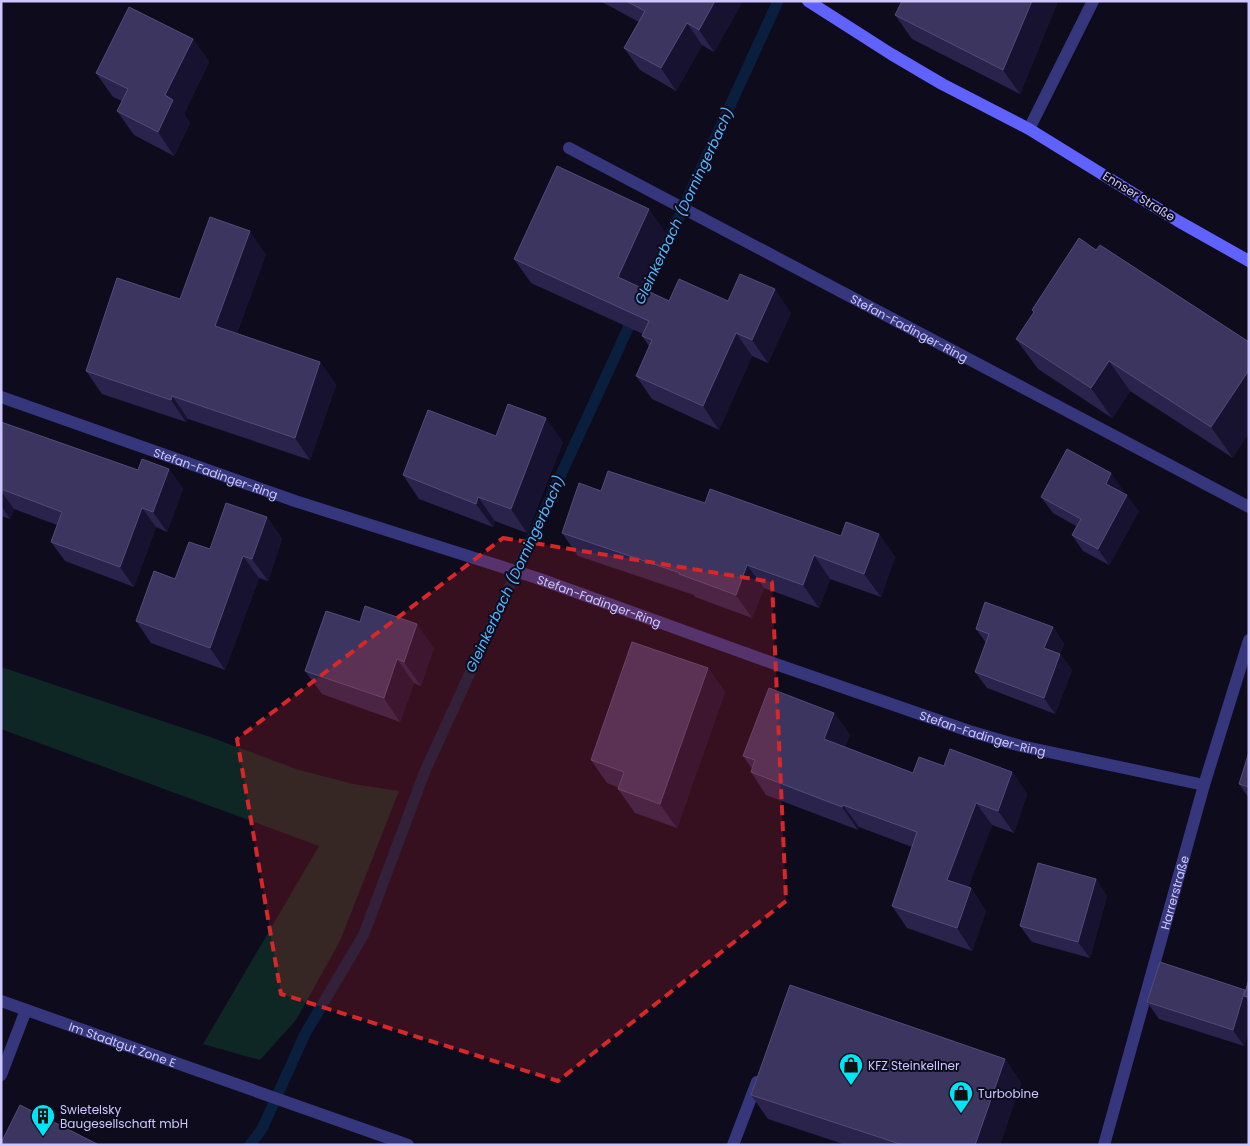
<svg xmlns="http://www.w3.org/2000/svg" width="1250" height="1146" font-family="Poppins,sans-serif">
<style>
.green{fill:#0e2725}
.lines{fill:none;stroke-linecap:round;stroke-linejoin:round}
.stream{stroke:#0a1f3e;stroke-width:11}
.lane{stroke:#36367d;stroke-width:12}
.street{stroke:#36367d;stroke-width:12}
.secondary{stroke:#5f62ff;stroke-width:12}
.wall{fill:#2a234c}
.shaded-wall{fill:#181231}
.building{fill:#3c3560;stroke:#524c79}
.marked{fill:#d62828;fill-opacity:0.2;stroke:#d62828;stroke-width:4;stroke-dasharray:10 6;stroke-linejoin:round}
.labels{text-anchor:middle;dominant-baseline:central;stroke-width:4;stroke-linejoin:round;paint-order:stroke}
.street-label{font-size:12px;fill:#ccc8ff;stroke:#0e0b1d}
.poi-label{font-size:12px;fill:#ccc8ff;stroke:#0e0b1d;text-anchor:start}
.water-label{font-size:14px;font-style:italic;fill:#56b8ff;stroke:#0e0b1d}
</style>
<rect width="100%" height="100%" fill="#0e0b1d"/>
<!-- green -->
<polygon class="green" points="1,667 210,737 299,770 353,784 399,791 340,941 296,1020 260,1060 203,1044 319,846 1,729"/>
<g class="lines">
<!-- stream -->
<polyline class="stream" points="250,1145 262,1129 305,1034 364,934 425,771 778,1"/>
<!-- lane -->
<g class="lane">
<path id="s1" d="M569 148 1249 507"/>
<polyline points="1,1075 26,1010"/>
<polyline points="733,1145 757,1082"/>
</g>
<!-- street -->
<g class="street">
<polyline points="1029,129 1093,1"/>
<path id="s2" d="M1 397 295 501 537 578 764 660 969 731 1021 746 1204 785"/>
<path id="s3" d="M1 1001 408 1145"/>
<path id="s4" d="M1104 1145 1204 785 1249 640"/>
</g>
<!-- secondary -->
<polyline class="secondary" points="808,1 891,54 942,84 1029,129 1178,221 1249,261"/>
</g>
<!-- wall -->
<g class="wall">
<polygon points="600,1 739,1 741,4 714,52 702,45 676,91 640,70 624,48 639,22"/>
<polygon points="1058,1 1020,94 912,39 895,15"/>
<polygon points="193,39 209,62 184,114 190,123 174,156 134,135 117,111 122,101 113,97 96,73"/>
<polygon points="666,233 641,288 669,301 728,301 791,313 768,363 752,356 719,430 652,399 636,376 649,346 642,336 643,334 531,283 514,259"/>
<polygon points="1096,250 1233,458 1130,391 1112,418 1038,369 1016,339 1034,312 1032,310"/>
<polygon points="266,254 237,333 320,362 336,385 310,460 188,419 186,422 102,394 86,371 180,299"/>
<polygon points="1,422 138,470 169,469 183,489 167,532 156,527 134,587 65,561 51,542 57,525 14,509 10,519 1,516"/>
<polygon points="496,436 563,442 527,533 495,521 493,527 419,499 403,475"/>
<polygon points="1123,490 1121,492 1139,511 1109,565 1083,551 1072,535 1076,526 1053,513 1041,497"/>
<polygon points="601,491 705,503 841,536 879,534 895,557 881,597 830,579 819,608 764,588 752,618 695,597 694,595 578,556 562,533"/>
<polygon points="267,517 282,539 268,581 259,578 225,670 151,643 136,621 175,579 210,549"/>
<polygon points="1053,627 1064,644 1060,654 1072,670 1055,714 987,688 975,672 986,643 976,629"/>
<polygon points="434,648 421,686 414,683 400,722 322,694 305,671"/>
<polygon points="708,668 725,692 677,828 635,813 618,789 619,788 607,783 591,760"/>
<polygon points="834,713 850,735 845,747 913,773 944,766 1012,772 1027,794 1014,833 992,825 968,887 971,888 986,911 972,951 907,928 892,906 912,847 859,827 858,830 766,795 751,772 752,769 743,756"/>
<polygon points="1249,752 1249,798 1239,784"/>
<polygon points="1096,879 1107,896 1090,958 1032,942 1020,926"/>
<polygon points="1249,979 1249,1032 1244,1046 1159,1019 1147,1002 1246,990"/>
<polygon points="1005,1059 1021,1083 1000,1145 846,1145 768,1119 751,1095"/>
</g>
<!-- shaded-wall -->
<g class="shaded-wall">
<polygon points="715,1 739,1 741,4 714,52 699,30"/>
<polygon points="1032,1 1058,1 1020,94 1003,70"/>
<polygon points="687,23 702,45 676,91 661,68"/>
<polygon points="193,39 209,62 184,114 190,123 174,156 158,132 165,95"/>
<polygon points="649,209 666,233 635,301 618,277"/>
<polygon points="250,231 266,254 231,349 215,326"/>
<polygon points="775,289 791,313 768,363 752,340"/>
<polygon points="736,333 752,356 719,430 703,406"/>
<polygon points="1109,361 1130,391 1112,418 1091,388"/>
<polygon points="320,362 336,385 310,460 295,438"/>
<polygon points="1249,370 1249,433 1233,458 1211,427"/>
<polygon points="172,396 188,419 186,422 171,400"/>
<polygon points="546,418 563,442 527,533 511,509"/>
<polygon points="169,469 183,489 167,532 153,512"/>
<polygon points="1111,473 1123,490 1117,500 1106,484"/>
<polygon points="1,491 14,509 10,519 1,506"/>
<polygon points="1127,495 1139,511 1109,565 1098,549"/>
<polygon points="478,497 495,521 493,527 476,504"/>
<polygon points="142,508 156,527 134,587 120,567"/>
<polygon points="267,517 282,539 268,581 252,559"/>
<polygon points="879,534 895,557 881,597 864,574"/>
<polygon points="814,555 830,579 819,608 803,585"/>
<polygon points="243,556 259,578 225,670 210,648"/>
<polygon points="747,565 764,588 752,618 736,595"/>
<polygon points="417,624 434,648 421,686 404,662"/>
<polygon points="1053,627 1064,644 1056,664 1044,648"/>
<polygon points="1060,654 1072,670 1055,714 1044,698"/>
<polygon points="397,659 414,683 400,722 384,698"/>
<polygon points="708,668 725,692 677,828 660,804"/>
<polygon points="834,713 850,735 839,761 824,739"/>
<polygon points="1012,772 1027,794 1014,833 998,811"/>
<polygon points="976,803 992,825 963,902 947,880"/>
<polygon points="843,805 859,827 858,830 842,807"/>
<polygon points="1096,879 1107,896 1090,958 1078,942"/>
<polygon points="971,888 986,911 972,951 957,928"/>
<polygon points="1245,990 1244,996 1249,1002 1249,1032 1244,1046 1233,1030"/>
<polygon points="1005,1059 1021,1083 1000,1145 975,1145"/>
</g>
<!-- building -->
<g class="building">
<polygon points="626,1 715,1 699,30 687,23 661,68 624,48 645,11"/>
<polygon points="902,1 1032,1 1003,70 895,15"/>
<polygon points="129,7 193,39 165,95 173,100 158,132 117,111 128,89 96,73"/>
<polygon points="557,166 649,209 618,277 669,301 679,279 728,301 740,274 775,289 752,340 736,333 703,406 636,376 652,340 642,336 649,321 514,259"/>
<polygon points="210,217 250,231 215,326 320,362 295,438 172,396 171,400 86,371 117,278 180,299"/>
<polygon points="1079,238 1096,250 1100,245 1249,342 1249,370 1211,427 1109,361 1091,388 1016,339 1034,312 1032,310"/>
<polygon points="508,404 546,418 511,509 478,497 476,504 403,475 428,410 496,436"/>
<polygon points="1,422 138,470 142,459 169,469 153,512 142,508 120,567 51,542 62,512 1,489"/>
<polygon points="1067,449 1111,473 1106,484 1127,495 1098,549 1072,535 1081,519 1041,497"/>
<polygon points="608,471 705,503 710,489 841,536 846,522 879,534 864,574 814,555 803,585 747,565 736,595 679,574 680,573 562,533 579,483 601,491"/>
<polygon points="226,503 267,517 252,559 243,556 210,648 136,621 154,571 175,579 189,542 210,549"/>
<polygon points="985,602 1053,627 1044,648 1060,654 1044,698 975,672 989,634 976,629"/>
<polygon points="365,606 417,624 404,662 397,659 384,698 305,671 326,611 360,622"/>
<polygon points="632,642 708,668 660,804 618,789 624,772 591,760"/>
<polygon points="769,688 834,713 824,739 913,773 919,757 944,766 950,749 1012,772 998,811 976,803 947,880 971,888 957,928 892,906 917,832 843,805 842,807 751,772 755,760 743,756"/>
<polygon points="1249,752 1249,787 1239,784"/>
<polygon points="1038,863 1096,879 1078,942 1020,926"/>
<polygon points="1160,962 1245,990 1233,1030 1147,1002"/>
<polygon points="1249,979 1249,997 1244,996"/>
<polygon points="790,985 1005,1059 975,1145 903,1145 751,1095"/>
<polygon points="20,1105 99,1145 1,1145 1,1143"/>
</g>
<!-- marked area -->
<path class="marked" d="M503 538 772 582 786 901 558 1081 281 994 237 739Z"/>
<!-- icons -->
<defs>
<g id="shop-pin" transform="scale(1.25)"><path d="M0 17L-7.5 6A9.5 9.5 0 1 1 7.5 6Z" fill="#00e5f3" stroke="#0e0b1d"/><path d="M-5-2.5h2.3a2.7 3.5 0 0 1 5.4 0H5L5.5 6h-11ZM-1.5-2.5h3a1.5 2.3 0 0 0-3 0Z" fill="#111"/></g>
<g id="building-pin" transform="scale(1.25)"><path d="M0 17L-7.5 6A9.5 9.5 0 1 1 7.5 6Z" fill="#00e5f3" stroke="#0e0b1d"/><path d="M-4-6H4V6H1V3H-1V6H-4ZM-2.5-4.3h1.7v1.8h-1.7ZM.8-4.3h1.7v1.8H.8ZM-2.5-1h1.7V.8h-1.7ZM.8-1h1.7V.8H.8Z" fill="#111"/></g>
</defs>
<g fill-rule="evenodd">
<use href="#shop-pin" x="851" y="1065"/>
<use href="#shop-pin" x="961" y="1093"/>
<use href="#building-pin" x="43" y="1116"/>
</g>
<g class="labels">
<!-- street labels -->
<g class="street-label">
<text transform="translate(1139 196) rotate(32)">Ennser Straße</text>
<text stroke="none"><textPath href="#s1" startOffset="385">Stefan-Fadinger-Ring</textPath></text>
<text stroke="none"><textPath href="#s2" startOffset="228">Stefan-Fadinger-Ring</textPath></text>
<text stroke="none"><textPath href="#s2" startOffset="632">Stefan-Fadinger-Ring</textPath></text>
<text stroke="none"><textPath href="#s2" startOffset="1038">Stefan-Fadinger-Ring</textPath></text>
<text stroke="none"><textPath href="#s4" startOffset="262">Harrerstraße</textPath></text>
<text stroke="none"><textPath href="#s3" startOffset="129">Im Stadtgut Zone E</textPath></text>
</g>
<!-- poi labels -->
<g class="poi-label">
<text x="868" y="1065">KFZ Steinkellner</text>
<text x="978" y="1093">Turbobine</text>
<text x="60" y="1109">Swietelsky<tspan x="60" dy="14">Baugesellschaft mbH</tspan></text>
</g>
<!-- water labels -->
<g class="water-label">
<text transform="translate(684 206) rotate(-65)">Gleinkerbach (Dorningerbach)</text>
<text transform="translate(515 574) rotate(-65)">Gleinkerbach (Dorningerbach)</text>
</g>
</g>
<!-- border -->
<rect width="1250" height="1146" fill="none" stroke="#ccc8ff" stroke-width="5"/>
</svg>
